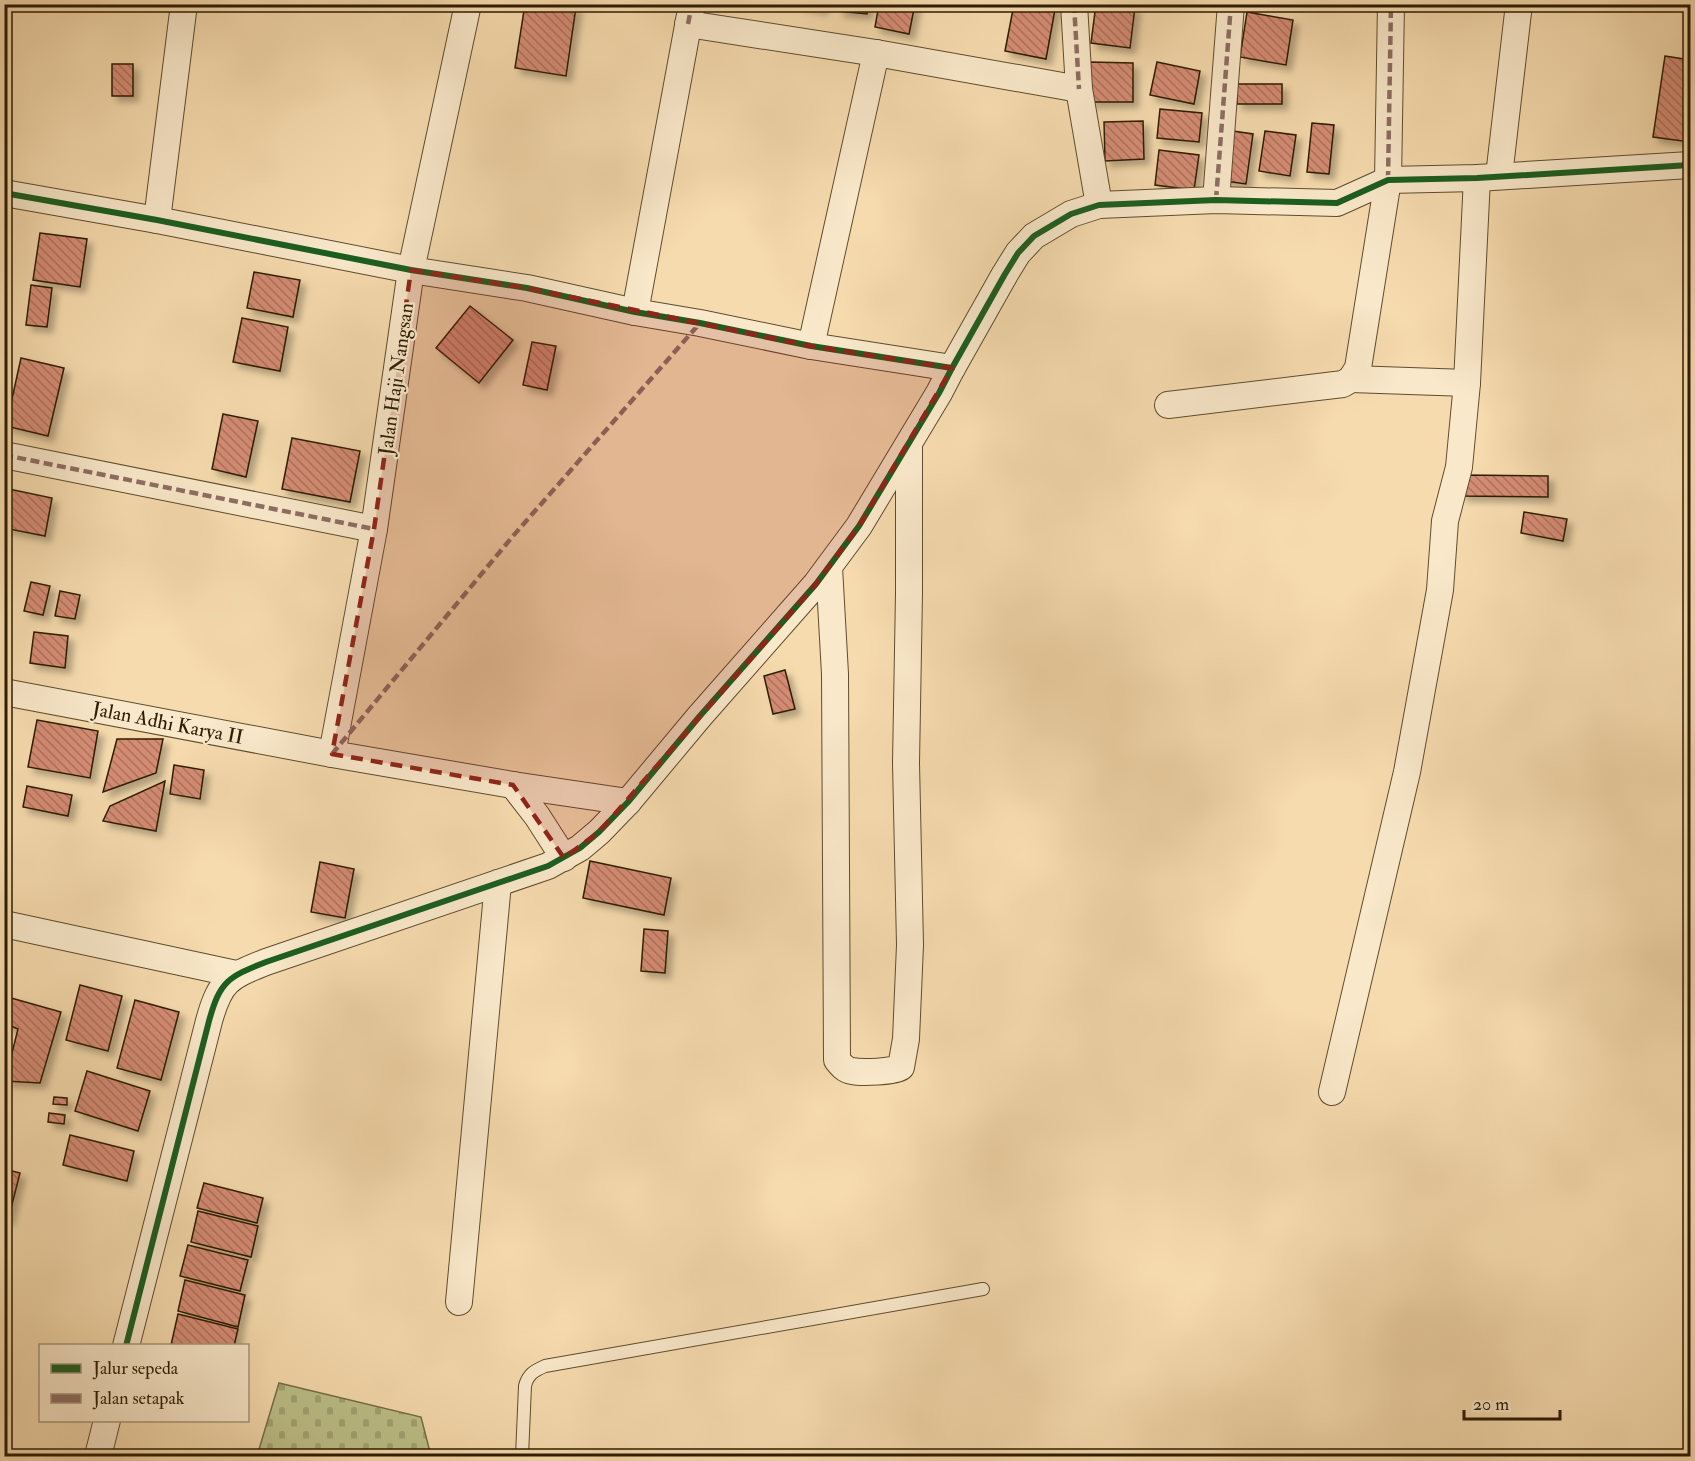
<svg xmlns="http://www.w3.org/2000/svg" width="1695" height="1461" font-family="'IM FELL Double Pica',serif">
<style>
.cemetery{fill:url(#cemetery-stones);stroke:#756e46;stroke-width:1.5}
.building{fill:url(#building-back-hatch);stroke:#2d1c03;stroke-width:1.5;filter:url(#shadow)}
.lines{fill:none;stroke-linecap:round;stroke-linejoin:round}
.service-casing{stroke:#5f4c2e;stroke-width:14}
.minor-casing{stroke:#5f4c2e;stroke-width:28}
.service{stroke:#f9e8ca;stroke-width:12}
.minor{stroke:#f9e8ca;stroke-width:26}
.quiet{stroke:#8d6e63;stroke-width:4.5;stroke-dasharray:9 4.5;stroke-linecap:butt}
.cycleway-casing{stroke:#f9e8ca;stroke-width:10}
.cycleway{stroke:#1b5e20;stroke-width:6}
.marked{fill:#8f2418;fill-opacity:0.2;stroke:#8f2418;stroke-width:4.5;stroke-dasharray:12 8;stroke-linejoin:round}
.labels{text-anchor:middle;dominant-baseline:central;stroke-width:4.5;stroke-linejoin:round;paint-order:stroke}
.street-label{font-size:20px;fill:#2d1c03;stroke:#f9e8ca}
</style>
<defs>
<pattern id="cemetery-stones" width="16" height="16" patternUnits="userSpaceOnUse" patternTransform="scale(1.5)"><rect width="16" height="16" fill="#bdc089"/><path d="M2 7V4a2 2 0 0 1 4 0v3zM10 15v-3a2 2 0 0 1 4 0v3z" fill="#a3a475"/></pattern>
<pattern id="building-back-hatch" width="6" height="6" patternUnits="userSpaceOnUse" patternTransform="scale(1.5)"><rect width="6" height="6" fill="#d58c74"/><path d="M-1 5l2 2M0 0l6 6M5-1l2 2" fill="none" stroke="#ad725d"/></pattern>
<filter id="shadow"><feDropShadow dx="5.5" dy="5.5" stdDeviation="3" flood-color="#0004"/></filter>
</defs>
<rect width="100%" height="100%" fill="#f6dbae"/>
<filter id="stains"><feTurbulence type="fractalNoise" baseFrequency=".00333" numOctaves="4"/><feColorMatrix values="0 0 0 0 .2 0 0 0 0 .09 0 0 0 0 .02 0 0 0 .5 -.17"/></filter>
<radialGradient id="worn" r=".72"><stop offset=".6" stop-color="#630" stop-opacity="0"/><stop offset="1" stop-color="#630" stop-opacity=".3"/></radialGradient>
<!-- cemetery -->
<polygon class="cemetery" points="279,1383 421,1417 431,1456 257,1456"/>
<!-- building -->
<g class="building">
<polygon points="525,4 557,4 576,7 566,76 515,68"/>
<polygon points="796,4 823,4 822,9"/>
<polygon points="839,4 868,4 867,14 838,11"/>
<polygon points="879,4 915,4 909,34 875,27"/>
<polygon points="1014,4 1056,4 1046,59 1005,51"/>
<polygon points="1096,4 1112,4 1135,7 1130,48 1091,43"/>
<polygon points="1247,12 1293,20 1286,65 1240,57"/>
<polygon points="1665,56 1690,60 1690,142 1653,137"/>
<polygon points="1089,62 1133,63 1133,102 1089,102"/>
<polygon points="1157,62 1200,71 1194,104 1150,95"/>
<rect x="112" y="64" width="21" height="32"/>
<rect x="1237" y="84" width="45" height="20"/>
<polygon points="1160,109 1202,113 1199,142 1157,138"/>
<polygon points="1143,121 1144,159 1105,161 1104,122"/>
<polygon points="1312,123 1334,125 1329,174 1307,172"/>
<polygon points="1226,130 1253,134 1246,184 1218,180"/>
<polygon points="1265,131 1296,135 1290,176 1259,171"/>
<polygon points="1159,150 1199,155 1194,190 1155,185"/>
<polygon points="40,233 87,239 80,287 33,280"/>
<polygon points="254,272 300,280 293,317 247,308"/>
<polygon points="31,285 52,288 47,327 26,325"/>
<polygon points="470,306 513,340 479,383 436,348"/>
<polygon points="242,318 288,327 280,371 233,362"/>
<polygon points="532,342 556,346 547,390 523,385"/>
<polygon points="21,358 64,368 48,436 6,426"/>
<polygon points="223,414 258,421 246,477 212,469"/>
<polygon points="292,438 360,451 350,502 282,489"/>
<polygon points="1461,475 1548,476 1548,497 1461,496"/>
<polygon points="9,489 52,498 45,536 4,528 4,514"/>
<polygon points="1524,512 1567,519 1563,541 1521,533"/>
<polygon points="31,582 50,586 43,615 24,611"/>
<polygon points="60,591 80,595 75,619 55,616"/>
<polygon points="34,632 68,636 65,668 30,663"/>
<polygon points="785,670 795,709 773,714 764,676"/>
<polygon points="37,720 98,731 90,778 28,767"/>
<polygon points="117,739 163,739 156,773 103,792"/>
<polygon points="174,765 204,770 200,799 170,794"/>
<polygon points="165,781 156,831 103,821 110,806"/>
<polygon points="27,786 72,795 68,816 23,807"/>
<polygon points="590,861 671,878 664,915 583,898"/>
<polygon points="320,862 354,869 345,918 311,912"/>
<polygon points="644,929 668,931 665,973 641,971"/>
<polygon points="80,985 122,996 108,1051 66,1040"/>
<polygon points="4,996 61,1012 40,1083 5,1081 18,1029 4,1023"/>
<polygon points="135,1000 179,1012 161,1080 117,1068"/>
<polygon points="87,1071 150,1091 138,1131 75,1111"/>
<polygon points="54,1097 67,1098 67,1105 53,1104"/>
<polygon points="49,1113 65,1115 64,1124 48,1122"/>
<polygon points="70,1135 134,1151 127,1181 63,1165"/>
<polygon points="4,1169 20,1173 8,1220 4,1219"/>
<polygon points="204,1183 263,1198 257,1223 197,1208"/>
<polygon points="198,1211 258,1226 251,1257 191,1242"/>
<polygon points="188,1245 248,1260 240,1291 180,1276"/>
<polygon points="185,1280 245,1295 238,1327 178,1311"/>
<polygon points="178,1314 238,1329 234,1346 171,1345"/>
</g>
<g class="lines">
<!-- service casing -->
<g class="service-casing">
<path id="service" d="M522 1456 525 1386C528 1374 534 1371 545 1366L983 1289"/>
</g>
<!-- minor casing -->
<g class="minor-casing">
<g id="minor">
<polyline points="1074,4 1079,89 1099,205"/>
<polyline points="688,24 876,53 1079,89"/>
<polyline points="1499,176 1519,4"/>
<polyline points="4,193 157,220 411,270 527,288 635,312 700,323 811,346 952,368"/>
<polyline points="1216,200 1231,4"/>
<polyline points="157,220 184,4"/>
<polyline points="635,312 692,4"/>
<polyline points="811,346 876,53"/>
<polyline points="1351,379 1467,383"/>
<polyline points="1168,405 1343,384 1351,379 1358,368 1388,180 1391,4"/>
<polyline points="4,455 374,529"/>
<path d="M829 567 835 674 837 1060C841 1065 845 1070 852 1071 861 1073 894 1072 901 1067L906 1039 910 945 906 763 909 593V444"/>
<polyline points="4,692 332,754 513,785 628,802"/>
<polyline points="332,754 374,529 411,270 468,4"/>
<polyline points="513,785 537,816 564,858"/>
<polyline points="4,924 236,974"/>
<polyline points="1332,1092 1407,772 1440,590 1445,521 1459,467 1467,383 1477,178"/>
<polyline points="459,1302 498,883"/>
<path d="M126 1346 209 1021C220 981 228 977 266 962L548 866 580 848 599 832 628 802 699 717 816 584 859 526 939 393 952 368 1005 274 1018 253 1034 236 1071 214 1099 205 1216 200 1337 203 1388 180 1477 178 1690 165"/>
<polyline points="98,1456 107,1420"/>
</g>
</g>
<!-- service -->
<use href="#service" class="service"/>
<!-- minor -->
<use href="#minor" class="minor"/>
<!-- quiet -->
<g class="quiet">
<polyline points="1074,4 1079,89"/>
<polyline points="688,24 692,4"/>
<polyline points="1388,180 1391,4"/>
<polyline points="1216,200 1231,4"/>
<polyline points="4,455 374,529"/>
<polyline points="332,754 513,536 700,323"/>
</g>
<!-- cycleway casing -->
<g class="cycleway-casing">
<g id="cycleway">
<polyline points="4,193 157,220 411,270 527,288 635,312 700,323 811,346 952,368"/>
<path d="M126 1346 209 1021C220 981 228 977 266 962L548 866 580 848 599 832 628 802 699 717 816 584 859 526 939 393 952 368 1005 274 1018 253 1034 236 1071 214 1099 205 1216 200 1337 203 1388 180 1477 178 1690 165"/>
</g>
</g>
<!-- cycleway -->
<use href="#cycleway" class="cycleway"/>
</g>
<!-- marked area -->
<path class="marked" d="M411 270 527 288 811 346 952 368 859 526 816 584 599 832 564 858 513 785 332 754 374 529Z"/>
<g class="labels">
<!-- street labels -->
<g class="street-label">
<text transform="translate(396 379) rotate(-82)">Jalan Haji Nangsan</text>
<text transform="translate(168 723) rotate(11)">Jalan Adhi Karya II</text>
</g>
</g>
<!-- margin -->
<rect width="1695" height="1461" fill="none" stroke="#f6dbae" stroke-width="24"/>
<rect x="6" y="6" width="1683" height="1449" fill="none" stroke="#2d1c03" stroke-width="3"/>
<rect x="12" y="12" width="1671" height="1437" fill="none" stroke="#2d1c03" stroke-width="1.5"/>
<!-- legend -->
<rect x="39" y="1344" width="210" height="78" fill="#f9e8ca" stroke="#a7967a" stroke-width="1.5"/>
<rect x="51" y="1364" width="30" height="9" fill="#1b5e20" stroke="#a7967a" stroke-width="1.5"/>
<text x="93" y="1374" font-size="18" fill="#2d1c03">Jalur sepeda</text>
<rect x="51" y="1394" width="30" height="9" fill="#8d6e63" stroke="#a7967a" stroke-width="1.5"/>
<text x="93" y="1404" font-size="18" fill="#2d1c03">Jalan setapak</text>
<!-- scale -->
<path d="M1464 1410v9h96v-9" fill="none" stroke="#2d1c03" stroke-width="3"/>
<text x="1473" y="1410" font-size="18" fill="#2d1c03" stroke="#f9e8ca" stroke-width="4.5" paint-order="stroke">20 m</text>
<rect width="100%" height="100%" filter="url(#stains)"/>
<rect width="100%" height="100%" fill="url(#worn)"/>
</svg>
